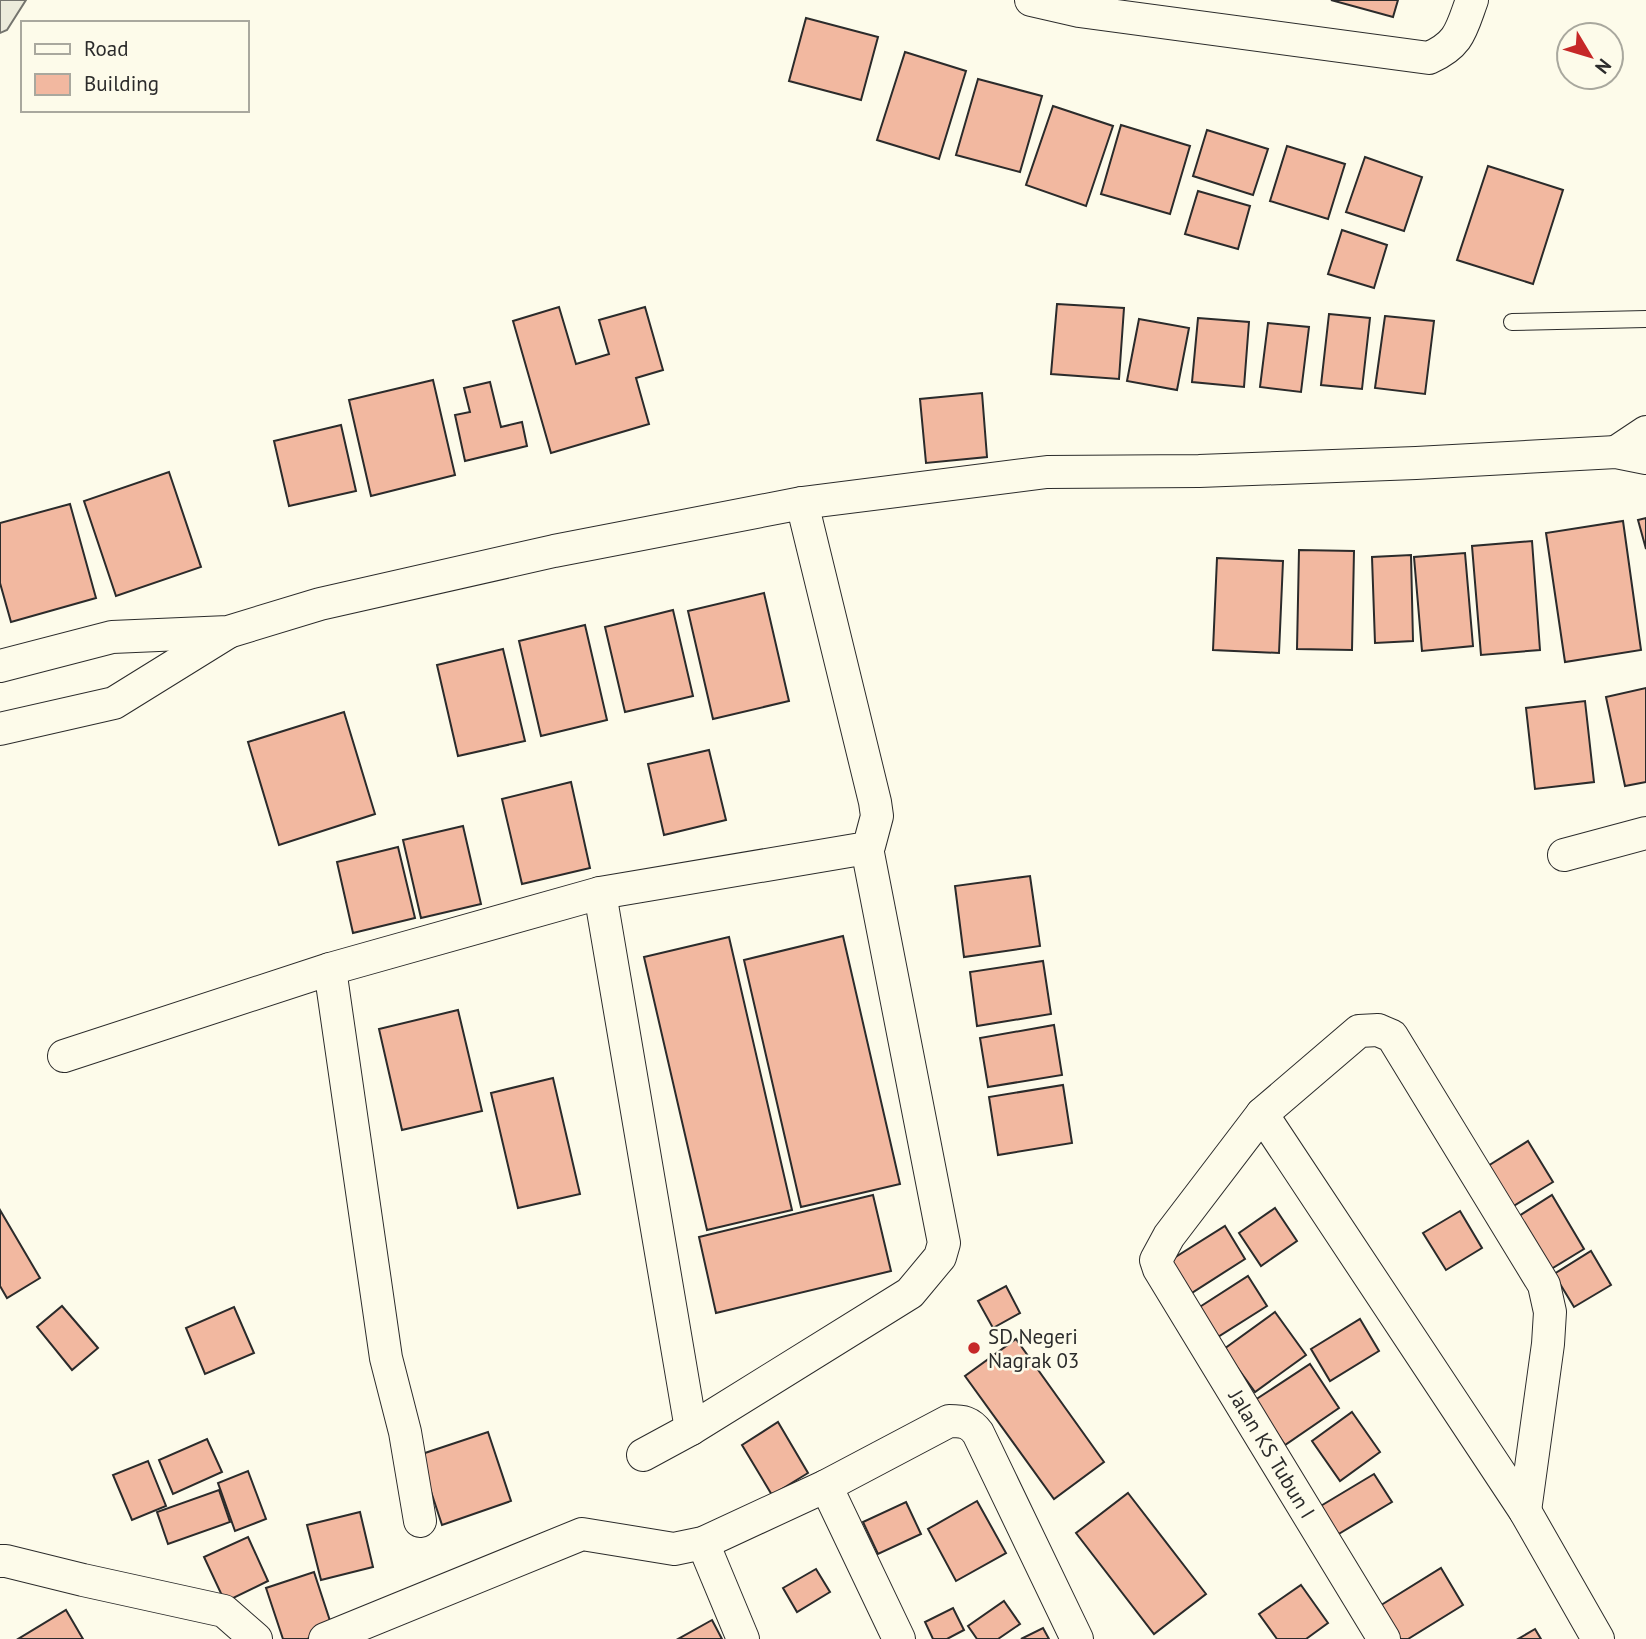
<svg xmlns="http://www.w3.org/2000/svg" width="1646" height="1639" font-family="'PT Sans',sans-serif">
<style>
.green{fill:#ecebdb;stroke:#74746e;stroke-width:2}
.building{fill:#f2b8a0;stroke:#2b2b2b;stroke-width:2}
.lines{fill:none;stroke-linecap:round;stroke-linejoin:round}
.service-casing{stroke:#2b2b2b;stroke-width:18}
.minor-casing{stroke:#2b2b2b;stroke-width:34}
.service{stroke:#fdfbea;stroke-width:16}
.minor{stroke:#fdfbea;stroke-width:32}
.poi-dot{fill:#c62828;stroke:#fdfbea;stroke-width:2.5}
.labels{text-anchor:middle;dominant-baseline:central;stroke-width:5;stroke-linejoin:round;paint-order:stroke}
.poi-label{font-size:21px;fill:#2b2b2b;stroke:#fdfbea;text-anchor:start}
.street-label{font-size:21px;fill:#2b2b2b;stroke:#fdfbea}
</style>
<rect width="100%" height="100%" fill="#fdfbea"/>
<!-- green -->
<polygon class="green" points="0,0 26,0 7,30 0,33"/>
<!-- building -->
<g class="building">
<polygon points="1331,0 1398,0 1393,17"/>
<polygon points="806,18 878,37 861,100 789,81"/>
<polygon points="905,52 966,71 939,159 877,140"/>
<polygon points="978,79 1042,96 1020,172 956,155"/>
<polygon points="1053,106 1113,126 1086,206 1026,185"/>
<polygon points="1121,125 1190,146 1170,214 1101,194"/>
<polygon points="1207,130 1268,149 1253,195 1193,176"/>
<polygon points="1287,146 1345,164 1328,219 1270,201"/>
<polygon points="1365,157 1422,177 1404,231 1346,212"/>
<polygon points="1488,166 1563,190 1533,284 1457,260"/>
<polygon points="1198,191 1250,206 1238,249 1185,234"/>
<polygon points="1342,230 1387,245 1374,288 1328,274"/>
<polygon points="1057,304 1124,308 1119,379 1051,374"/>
<polygon points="559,307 576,364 609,354 599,320 645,307 663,370 636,378 649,424 551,453 513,321"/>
<polygon points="1329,314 1370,318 1362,389 1321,385"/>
<polygon points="1385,316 1434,321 1425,394 1375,388"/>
<polygon points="1198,318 1249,322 1244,387 1192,382"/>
<polygon points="1139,319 1189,328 1177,390 1127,381"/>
<polygon points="1268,323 1309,327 1301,392 1260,387"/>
<polygon points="433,380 455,475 371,496 349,400"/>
<polygon points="490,382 501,427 522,422 527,446 465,461 455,415 470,412 464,388"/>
<polygon points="982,393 987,457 926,463 920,399"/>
<polygon points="341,425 356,491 289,506 274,441"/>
<polygon points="169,472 201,567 116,596 84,501"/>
<polygon points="70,504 96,598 11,622 0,583 0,523"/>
<polygon points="1646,518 1646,549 1638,520"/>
<polygon points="1623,521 1641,650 1565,662 1546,533"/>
<polygon points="1532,541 1540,650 1481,655 1472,546"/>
<polygon points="1299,550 1354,551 1352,650 1297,649"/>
<polygon points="1465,553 1473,646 1422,651 1414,557"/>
<polygon points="1411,555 1413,641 1375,643 1372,557"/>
<polygon points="1217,558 1283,561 1279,653 1213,650"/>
<polygon points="764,593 789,701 713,719 688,611"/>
<polygon points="673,610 693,696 625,712 605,627"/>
<polygon points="585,625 607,720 541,736 519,641"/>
<polygon points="503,649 525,741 458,756 437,665"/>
<polygon points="1646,688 1646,782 1625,786 1606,697"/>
<polygon points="1585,701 1594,782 1535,789 1526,708"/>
<polygon points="344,712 375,814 279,845 248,742"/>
<polygon points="709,750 726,820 664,835 648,764"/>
<polygon points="571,782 590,868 522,884 502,799"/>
<polygon points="463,826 481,904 421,918 403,840"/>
<polygon points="398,847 415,918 353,933 337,862"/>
<polygon points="1030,876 1040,946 964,957 955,886"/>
<polygon points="843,936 900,1184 801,1207 744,960"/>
<polygon points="729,937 792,1210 707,1230 644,957"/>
<polygon points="1043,961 1051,1014 977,1026 970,972"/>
<polygon points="458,1010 482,1111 402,1130 379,1029"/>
<polygon points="1054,1025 1062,1075 988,1087 980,1038"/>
<polygon points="553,1078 580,1194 518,1208 491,1093"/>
<polygon points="1063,1085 1072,1143 998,1155 989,1097"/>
<polygon points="1528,1141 1553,1182 1507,1210 1483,1169"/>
<polygon points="873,1195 891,1271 716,1313 699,1237"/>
<polygon points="1552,1195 1584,1249 1543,1274 1511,1221"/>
<polygon points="1275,1208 1297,1241 1261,1266 1239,1233"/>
<polygon points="0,1210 40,1278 7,1298 0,1286"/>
<polygon points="1460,1211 1482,1248 1446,1270 1423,1233"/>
<polygon points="1225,1226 1245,1259 1187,1296 1166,1263"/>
<polygon points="1591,1251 1611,1285 1574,1307 1554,1274"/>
<polygon points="1248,1276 1267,1306 1213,1340 1195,1310"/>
<polygon points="1006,1286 1020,1313 993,1328 978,1301"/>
<polygon points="62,1306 98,1348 72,1370 37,1327"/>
<polygon points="234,1307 254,1353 205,1374 186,1328"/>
<polygon points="1275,1312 1306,1355 1255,1392 1224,1349"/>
<polygon points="1360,1319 1379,1351 1330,1381 1311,1349"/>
<polygon points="1016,1339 1104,1462 1054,1499 965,1376"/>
<polygon points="1310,1364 1339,1408 1285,1445 1255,1400"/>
<polygon points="1352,1412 1380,1452 1340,1481 1312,1441"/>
<polygon points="778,1422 808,1473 772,1495 742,1445"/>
<polygon points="488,1432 511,1501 442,1525 419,1455"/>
<polygon points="207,1439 222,1472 173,1494 159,1460"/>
<polygon points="148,1461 166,1506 132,1520 113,1475"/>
<polygon points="248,1471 266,1519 235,1531 218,1483"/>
<polygon points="1374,1474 1392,1502 1332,1538 1314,1510"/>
<polygon points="219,1490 230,1522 168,1544 157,1512"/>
<polygon points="1128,1493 1206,1594 1154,1634 1076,1533"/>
<polygon points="977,1501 1006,1553 956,1581 928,1529"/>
<polygon points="906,1502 921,1534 878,1554 863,1522"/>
<polygon points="360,1512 373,1567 321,1580 307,1525"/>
<polygon points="248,1537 268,1581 225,1602 204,1557"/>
<polygon points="1441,1568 1463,1605 1408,1639 1397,1639 1378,1607"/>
<polygon points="816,1569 830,1592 797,1612 783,1588"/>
<polygon points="314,1572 333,1630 307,1639 283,1639 266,1588"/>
<polygon points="1301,1585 1328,1623 1306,1639 1277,1639 1259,1614"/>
<polygon points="1004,1601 1020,1624 998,1639 977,1639 968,1626"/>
<polygon points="953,1608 964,1630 947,1639 933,1639 925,1622"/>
<polygon points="66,1610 83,1639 18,1639"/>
<polygon points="712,1620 722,1639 678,1639"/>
<polygon points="1043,1628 1049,1639 1021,1639"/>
<polygon points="1535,1629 1541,1639 1518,1639"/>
</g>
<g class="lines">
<!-- service casing -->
<g class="service-casing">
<polyline id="service" points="1512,322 1646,319"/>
</g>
<!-- minor casing -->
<g class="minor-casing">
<g id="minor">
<path d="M1031 0 1079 11 1429 58C1460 44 1461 30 1472 0"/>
<polyline points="1616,452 1646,432"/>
<polyline points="0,666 112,637 228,632 320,604 554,551 802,503 1047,472 1199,471 1416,463 1616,452 1646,458"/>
<polyline points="0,729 114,703 227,633"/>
<polyline points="1564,855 1646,833"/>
<polyline points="600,893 691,1429"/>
<polyline points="64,1056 330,969"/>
<polyline points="1262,1114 1525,1511 1598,1639"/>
<polyline points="643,1455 691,1429 910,1293 940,1257 944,1243 867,848"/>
<polyline points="420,1521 405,1432 386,1358 330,969 600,893 867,848 869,846 877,816 875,802 802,503"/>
<polyline points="703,1543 743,1639"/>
<polyline points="0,1561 6,1561 83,1580 224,1611 256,1639"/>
<polyline points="325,1639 582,1534 674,1549 703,1543 826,1486"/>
<path d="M899 1639 826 1486 949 1421C963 1421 970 1422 978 1433L1077 1639"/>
<polyline points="1384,1639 1159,1269 1156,1260 1169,1236 1262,1114 1359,1031 1378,1030 1392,1036 1544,1285 1550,1312 1548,1344 1525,1511"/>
</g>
</g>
<!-- service -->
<use href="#service" class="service"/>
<!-- minor -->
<use href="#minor" class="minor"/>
</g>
<!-- markers -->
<circle class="poi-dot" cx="974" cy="1348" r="7"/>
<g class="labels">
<!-- poi labels -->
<g class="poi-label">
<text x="988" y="1336">SD Negeri<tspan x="988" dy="24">Nagrak 03</tspan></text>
</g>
<!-- street labels -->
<g class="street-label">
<text transform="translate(1272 1454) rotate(59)">Jalan KS Tubun I</text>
</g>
</g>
<!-- legend -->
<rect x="21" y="21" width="228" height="91" fill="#fdfbea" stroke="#a9a89e" stroke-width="2"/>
<rect x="35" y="44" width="35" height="10" fill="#fdfbea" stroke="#a9a89e" stroke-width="2"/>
<text x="84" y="56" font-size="21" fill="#2b2b2b">Road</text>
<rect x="35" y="74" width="35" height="21" fill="#f2b8a0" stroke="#a9a89e" stroke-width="2"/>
<text x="84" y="91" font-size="21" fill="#2b2b2b">Building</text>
<!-- north arrow -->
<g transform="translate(1590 56) rotate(128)"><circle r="33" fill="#fdfbea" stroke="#a9a89e" stroke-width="2"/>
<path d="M0-5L12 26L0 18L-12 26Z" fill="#c62828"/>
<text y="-10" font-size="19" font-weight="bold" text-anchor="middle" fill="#2b2b2b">N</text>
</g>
</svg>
